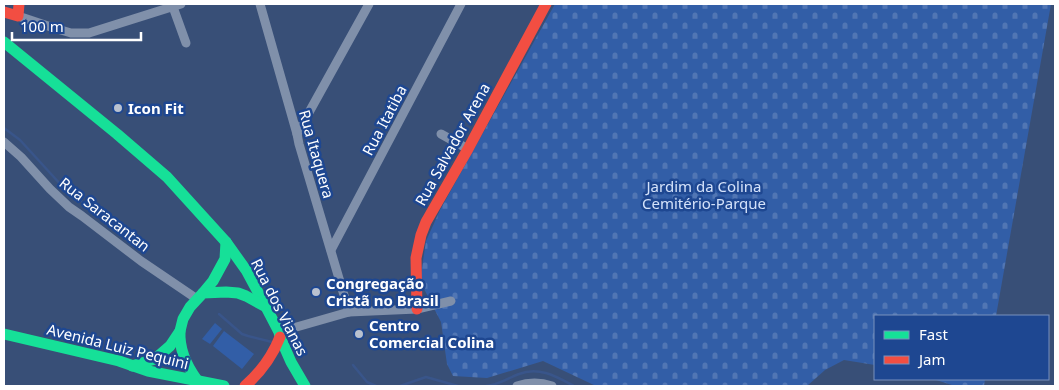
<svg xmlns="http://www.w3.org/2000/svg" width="1059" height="390" font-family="'Noto Sans',sans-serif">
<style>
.cemetery{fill:url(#cemetery-stones)}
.pitch{fill:#325ea7}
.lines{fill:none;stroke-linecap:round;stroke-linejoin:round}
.stream{stroke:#39558a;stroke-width:2.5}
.street{stroke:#8090aa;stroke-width:9}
.fast{stroke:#16e098;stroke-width:11}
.jam{stroke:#f24e42;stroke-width:11}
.poi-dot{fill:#b9c1cf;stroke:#1e4791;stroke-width:2}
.labels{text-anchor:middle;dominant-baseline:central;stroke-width:5;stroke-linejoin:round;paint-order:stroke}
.poi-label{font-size:15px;font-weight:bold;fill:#fff;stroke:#1e4791;text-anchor:start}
.street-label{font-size:15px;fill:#fff;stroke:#1e4791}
.park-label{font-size:15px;fill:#d4e2fa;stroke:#1e4791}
</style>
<defs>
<pattern id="cemetery-stones" width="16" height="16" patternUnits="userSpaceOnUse" patternTransform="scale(1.25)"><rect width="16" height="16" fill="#325ea7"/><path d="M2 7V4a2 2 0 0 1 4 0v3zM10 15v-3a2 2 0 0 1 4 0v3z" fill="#5176b4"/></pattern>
</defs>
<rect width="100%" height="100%" fill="#384f77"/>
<!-- cemetery -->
<g class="cemetery">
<polygon points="555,4 1051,4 996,316 875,316 875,365 844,360 825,370 807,386 596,386 543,361 487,378 453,376 447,364 441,322 420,281 426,241 440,210"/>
<polygon points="933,379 985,379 984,386 955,386"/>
</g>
<!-- pitch -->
<g class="pitch">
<polygon points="215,323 222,329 210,344 202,339"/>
<polygon points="224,331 254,354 242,369 213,346"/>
</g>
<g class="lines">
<!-- stream -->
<g class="stream">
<polyline points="4,128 20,140 62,186 140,247"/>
<polyline points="219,314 242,334 248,336 272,342"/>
<polyline points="353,365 367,382 376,386"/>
<polyline points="400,386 426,377 458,386"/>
<path d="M486 386C499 385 508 378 519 374 539 366 557 377 574 386"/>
</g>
<!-- street -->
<g class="street">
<polyline points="260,4 297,134 299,144 349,312"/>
<polyline points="173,7 186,43"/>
<polyline points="18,16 54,28 71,33 89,33 181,4"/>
<polyline points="297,134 369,4"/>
<polyline points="441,134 468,149"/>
<polyline points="4,142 21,157 50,189 69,207 82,216 141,261 197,299"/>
<polyline points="331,250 461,4"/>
<polyline points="279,332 349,312 417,309 451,301"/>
<path d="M517 386C529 382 540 382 552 386"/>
</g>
<!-- fast -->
<g class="fast">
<polyline points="4,42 117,134 167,177 226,242 246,270 266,307"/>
<polyline points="203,293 213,281 225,259 226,242"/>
<path d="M180 331C179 350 186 365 197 380"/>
<polyline points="4,334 119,361 148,371 224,386"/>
<polyline points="132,366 155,359 170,346 180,331 183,319 190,307 203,293 226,292 238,293 246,296 266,307 279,332 280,337 291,362 305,386"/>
</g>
<!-- jam -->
<g class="jam">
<polyline points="4,12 18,16 19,4"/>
<polyline points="417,309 416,258 421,235 426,222 468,149 546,4"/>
<path d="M245 386C261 372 272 357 280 337"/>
</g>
</g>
<!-- markers -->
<g class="poi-dot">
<circle cx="118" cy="108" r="5"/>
<circle cx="316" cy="292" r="5"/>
<circle cx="359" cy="334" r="5"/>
</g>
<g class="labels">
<!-- poi labels -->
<g class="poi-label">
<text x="128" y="108">Icon Fit</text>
<text x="326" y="283">Congregação<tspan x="326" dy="17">Cristã no Brasil</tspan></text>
<text x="369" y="325">Centro<tspan x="369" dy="17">Comercial Colina</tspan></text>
</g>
<!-- street labels -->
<g class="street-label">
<text transform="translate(384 120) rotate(-62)">Rua Itatiba</text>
<text transform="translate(452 144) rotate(-61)">Rua Salvador Arena</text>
<text transform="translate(317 154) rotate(74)">Rua Itaquera</text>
<text transform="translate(105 214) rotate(38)">Rua Saracantan</text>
<text transform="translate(280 307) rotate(63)">Rua dos Vianas</text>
<text transform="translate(118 346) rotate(14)">Avenida Luiz Pequini</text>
</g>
<!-- park labels -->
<g class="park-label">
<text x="704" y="186">Jardim da Colina<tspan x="704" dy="17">Cemitério-Parque</tspan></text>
</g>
</g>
<!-- border -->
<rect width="1059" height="390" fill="none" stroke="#ffffff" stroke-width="10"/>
<!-- legend -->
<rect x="874" y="315" width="175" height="65" fill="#1e4791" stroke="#7891bd"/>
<rect x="884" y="331" width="25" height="8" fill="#16e098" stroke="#7891bd"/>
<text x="919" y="340" font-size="15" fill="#ffffff">Fast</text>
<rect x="884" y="356" width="25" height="8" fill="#f24e42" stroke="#7891bd"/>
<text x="919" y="365" font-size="15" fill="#ffffff">Jam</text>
<!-- scale -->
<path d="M12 32v8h129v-8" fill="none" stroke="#ffffff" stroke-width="2.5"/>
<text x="20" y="32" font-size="15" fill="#ffffff" stroke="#1e4791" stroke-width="4" paint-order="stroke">100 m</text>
</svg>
